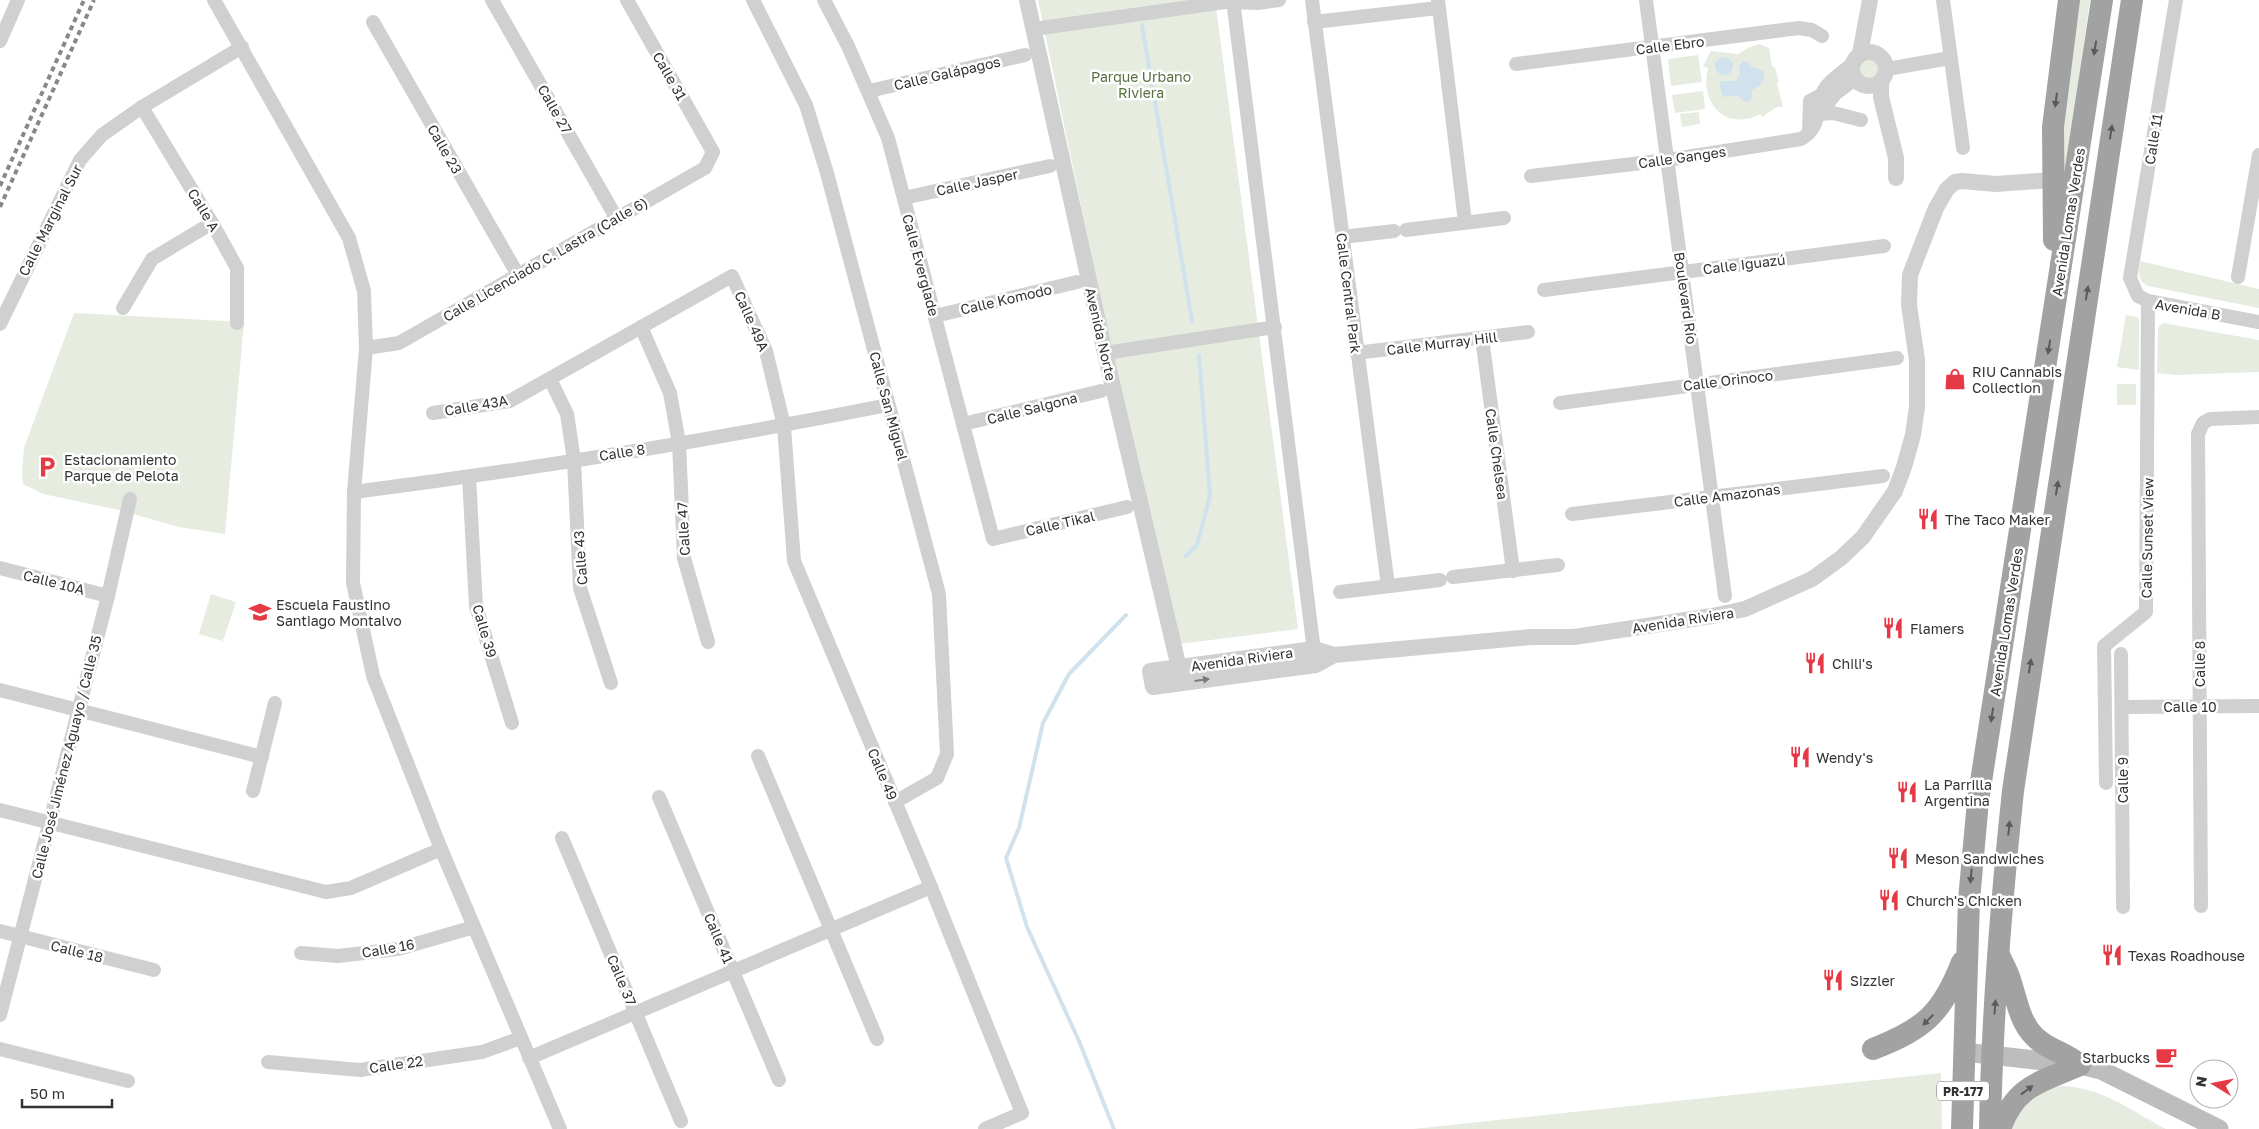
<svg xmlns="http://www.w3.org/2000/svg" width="2259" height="1129" font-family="'Golos Text',sans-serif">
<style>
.green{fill:#e6ecdf}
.water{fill:#cfe2ee}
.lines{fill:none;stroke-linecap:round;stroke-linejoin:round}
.stream{stroke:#cfe2ee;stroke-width:4}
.minor{stroke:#d0d0d0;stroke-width:14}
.tertiary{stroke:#d0d0d0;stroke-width:16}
.secondary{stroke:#bdbdbd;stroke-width:19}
.trunk{stroke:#a2a2a2;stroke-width:22}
.rail{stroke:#888;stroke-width:4;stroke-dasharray:5 4;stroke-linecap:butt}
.oneway{fill:#5a5a5a}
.oneway2{fill:#7a7a7a}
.labels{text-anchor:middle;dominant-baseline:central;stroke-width:5;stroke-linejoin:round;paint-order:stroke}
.shield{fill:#fff;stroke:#707070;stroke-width:1}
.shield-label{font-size:12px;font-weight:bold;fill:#333}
.street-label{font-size:14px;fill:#333;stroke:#fff}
.park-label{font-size:14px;fill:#56703f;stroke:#fff}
.poi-label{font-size:14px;fill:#333;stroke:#fff;text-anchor:start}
</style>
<rect width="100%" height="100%" fill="#fff"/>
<!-- green -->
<g class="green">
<polygon points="1038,0 1215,0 1298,629 1179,644 1128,431"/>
<polygon points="2079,0 2090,0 2063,189 2062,127"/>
<path d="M1759 44 1769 48 1772 67H1775L1779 83H1777L1783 107H1777L1762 117 1760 114C1726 132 1699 103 1708 68L1703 66 1711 51 1738 54 1748 48Z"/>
<polygon points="1698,55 1702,82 1671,86 1668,59"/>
<circle cx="1869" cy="69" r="12"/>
<polygon points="1703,91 1705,109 1675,113 1672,95"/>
<polygon points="1699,112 1700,124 1682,127 1680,114"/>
<path d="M2140 261 2259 289V308L2148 286C2137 281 2139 272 2140 261Z"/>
<polygon points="74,313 244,322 225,534 179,527 119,510 43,494 23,484 22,470 24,448"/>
<polygon points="2126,315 2137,317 2139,320 2139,370 2117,367"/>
<polygon points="2163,323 2259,340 2259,372 2175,375 2157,373 2158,331 2159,326"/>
<rect x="2117" y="384" width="19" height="21"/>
<polygon points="211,594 236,602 223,641 199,634"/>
<polygon points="1941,1073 1942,1129 1413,1129"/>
<path d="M2059 1086C2101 1086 2131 1111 2166 1129H2011C2024 1105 2032 1095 2059 1086Z"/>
</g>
<!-- water -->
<g class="water">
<circle cx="1724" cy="66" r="9"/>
<polygon points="1743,61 1748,62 1752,67 1763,71 1765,82 1763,80 1759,86 1752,90 1752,99 1748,102 1744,101 1737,95 1723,97 1719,84 1722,81 1736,81 1740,75 1739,66"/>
</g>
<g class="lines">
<!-- stream -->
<g class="stream">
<polyline points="1142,25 1192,321"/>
<polyline points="1186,556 1197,545 1210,496 1199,355"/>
<polyline points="1114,1129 1079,1041 1027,927 1006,858 1019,828 1043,723 1069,674 1126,615"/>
</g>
<!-- minor -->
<g class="minor">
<polyline points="214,0 349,238 364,291 366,348 354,492 353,583 373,676 441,849 560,1129"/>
<polyline points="492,0 617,219"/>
<polyline points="753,0 806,105 827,173 939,594 947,754 937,778 895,802"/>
<polyline points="824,0 848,46 888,138 993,539 1127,507"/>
<polyline points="1233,0 1315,659"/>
<polyline points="1312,0 1388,586"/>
<polyline points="1438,0 1465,222"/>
<polyline points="1646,0 1725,596"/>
<polyline points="1943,0 1963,148"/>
<polyline points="2176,0 2130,278 2138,296 2148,301 2259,322"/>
<polyline points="1234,2 1258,3 1279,0"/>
<polyline points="373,22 518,275"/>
<polyline points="1314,22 1438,8"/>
<polyline points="1034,29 1239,0"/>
<polyline points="0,41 18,0"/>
<polyline points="1516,64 1799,28 1812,30 1822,36"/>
<polyline points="1887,69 1950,58"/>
<polyline points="869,91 1025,55"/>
<polyline points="142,107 212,223 237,268 237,323"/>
<polyline points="1818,114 1833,113 1861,120"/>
<polyline points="1819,114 1836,93 1855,79"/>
<polyline points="1809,133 1810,101 1823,94"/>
<path d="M1531 176 1667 160 1801 139C1822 126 1815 110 1824 90 1830 79 1844 72 1853 63"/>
<polyline points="904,198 1050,166"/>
<polyline points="1406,230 1504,218"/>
<polyline points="1342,237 1394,231"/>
<polyline points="2238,277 2259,155"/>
<polyline points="1544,290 1884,246"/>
<polyline points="123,308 152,259 212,223"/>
<polyline points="935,316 1077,282"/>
<polyline points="0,324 80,160 102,135 142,107 242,47"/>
<polyline points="641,327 670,393 679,443 684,558 708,642"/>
<polyline points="1482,338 1513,571"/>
<polyline points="366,348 399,343 705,168 713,152 627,0"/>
<polyline points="1105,353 1275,327"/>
<polyline points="1356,353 1528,332"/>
<polyline points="550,379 567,414 574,460 580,588 611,683"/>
<polyline points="1560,403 1897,358"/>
<polyline points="433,413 510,401 732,276 766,351 784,426 794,561 931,887 1022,1113 985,1129"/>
<polyline points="963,424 1101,391"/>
<polyline points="469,477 476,606 512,723"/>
<path d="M354 492C533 469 712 440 888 405"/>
<polyline points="1572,514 1883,476"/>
<polyline points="0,568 108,596"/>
<polyline points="1453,577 1558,565"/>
<polyline points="1340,592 1440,580"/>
<polyline points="2121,654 2123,907"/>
<polyline points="0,690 262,757"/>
<polyline points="2122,707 2259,706"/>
<polyline points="758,756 877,1039"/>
<polyline points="2106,783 2104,646 2146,612 2148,301"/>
<polyline points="253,791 275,703"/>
<polyline points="659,797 779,1080"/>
<polyline points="0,810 326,892 351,888 441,849"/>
<polyline points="562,838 681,1121"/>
<polyline points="2201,906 2198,434 2203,423 2210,419 2259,417"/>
<polyline points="0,931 154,970"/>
<polyline points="301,953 338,956 398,949 474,927"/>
<polyline points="0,1015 108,596 130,499"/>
<polyline points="0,1049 128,1081"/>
<polyline points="529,1058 931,887"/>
<polyline points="268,1062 360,1070 482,1052 521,1038"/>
</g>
<!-- tertiary -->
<g class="tertiary">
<polyline points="1027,0 1105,353 1179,668"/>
<circle cx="1869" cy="69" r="17"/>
<polyline points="1860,54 1870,0"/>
<polyline points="1881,82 1881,97 1896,158 1896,178"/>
<polyline points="1334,655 1314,649 1150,671 1153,687 1316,665 1334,655 1531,637 1574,637 1712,616 1745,609 1812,579 1841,558 1863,537 1895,491 1904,467 1913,435 1917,407 1917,360 1909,305 1910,275 1936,208 1947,189 1955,182 1962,181 1996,184 2053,180"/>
</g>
<!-- secondary -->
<polyline class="secondary" points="1964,1052 2080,1065 2101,1070 2219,1129"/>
<!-- trunk -->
<g class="trunk">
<polyline points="2054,240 2053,127 2069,0"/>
<path d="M1873 1049C1924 1029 1942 1014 1962 962"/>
<polyline points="1962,1129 1969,900 1978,801 2102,0"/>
<path d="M1990 1129C1992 1016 2001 904 2013 791L2132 0"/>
<path d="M2000 1129C2016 1084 2042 1082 2080 1065 2066 1052 2047 1050 2034 1036 2020 1022 2017 1001 2011 983 2009 974 2004 966 2000 957"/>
</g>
<!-- rail -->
<g class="rail">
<polyline points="0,186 84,0"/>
<polyline points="0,207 94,0"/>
</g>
</g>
<!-- one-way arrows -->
<defs><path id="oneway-solid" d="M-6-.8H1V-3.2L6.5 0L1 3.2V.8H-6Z" transform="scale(1.25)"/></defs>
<g class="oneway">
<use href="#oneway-solid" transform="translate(2095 48) rotate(99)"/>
<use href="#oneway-solid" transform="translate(2056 100) rotate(97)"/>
<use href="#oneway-solid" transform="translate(2111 132) rotate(-81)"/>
<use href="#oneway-solid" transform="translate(2087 293) rotate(-81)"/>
<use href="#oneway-solid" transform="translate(2049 347) rotate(99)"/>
<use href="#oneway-solid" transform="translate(2057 488) rotate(-81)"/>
<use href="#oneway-solid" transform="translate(2030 666) rotate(-81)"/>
<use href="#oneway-solid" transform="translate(1992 715) rotate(99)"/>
<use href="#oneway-solid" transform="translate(2009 828) rotate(-84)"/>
<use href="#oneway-solid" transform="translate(1971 876) rotate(95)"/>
<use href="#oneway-solid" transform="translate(1995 1007) rotate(-86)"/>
<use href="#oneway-solid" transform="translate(1928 1020) rotate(135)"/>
<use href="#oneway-solid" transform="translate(2027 1090) rotate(-36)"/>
</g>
<use class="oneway2" href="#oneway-solid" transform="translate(1202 680) rotate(-8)"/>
<!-- icons -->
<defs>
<g id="shop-bare" transform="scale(1.725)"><path d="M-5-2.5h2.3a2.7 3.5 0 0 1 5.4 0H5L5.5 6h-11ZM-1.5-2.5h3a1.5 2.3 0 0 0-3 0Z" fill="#e63946" stroke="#fff" stroke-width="2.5" paint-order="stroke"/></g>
<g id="parking-bare" transform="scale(1.725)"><path d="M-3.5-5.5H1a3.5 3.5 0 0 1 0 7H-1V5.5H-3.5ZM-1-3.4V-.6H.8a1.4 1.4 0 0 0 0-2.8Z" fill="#e63946" stroke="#fff" stroke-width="2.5" paint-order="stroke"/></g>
<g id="restaurant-bare" transform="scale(1.725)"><path d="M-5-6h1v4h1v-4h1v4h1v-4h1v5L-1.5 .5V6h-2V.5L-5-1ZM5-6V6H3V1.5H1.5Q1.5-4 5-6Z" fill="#e63946" stroke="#fff" stroke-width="2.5" paint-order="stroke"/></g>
<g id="school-bare" transform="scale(1.725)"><path d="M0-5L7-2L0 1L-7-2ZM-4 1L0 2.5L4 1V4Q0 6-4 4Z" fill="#e63946" stroke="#fff" stroke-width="2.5" paint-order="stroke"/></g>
<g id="cafe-bare" transform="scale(1.725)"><path d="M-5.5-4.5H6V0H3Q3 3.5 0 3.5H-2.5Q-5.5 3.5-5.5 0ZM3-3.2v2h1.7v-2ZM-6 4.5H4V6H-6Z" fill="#e63946" stroke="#fff" stroke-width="2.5" paint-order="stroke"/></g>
</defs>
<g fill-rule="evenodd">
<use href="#shop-bare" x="1955" y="379"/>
<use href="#parking-bare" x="47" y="467"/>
<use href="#restaurant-bare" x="1928" y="519"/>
<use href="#school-bare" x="260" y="612"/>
<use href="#restaurant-bare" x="1893" y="628"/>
<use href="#restaurant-bare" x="1815" y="663"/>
<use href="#restaurant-bare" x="1800" y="757"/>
<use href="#restaurant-bare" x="1907" y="792"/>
<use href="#restaurant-bare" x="1898" y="858"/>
<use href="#restaurant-bare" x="1889" y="900"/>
<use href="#restaurant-bare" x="2112" y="955"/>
<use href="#restaurant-bare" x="1833" y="980"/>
<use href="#cafe-bare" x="2166" y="1057"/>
</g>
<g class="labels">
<!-- shield labels -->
<rect class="shield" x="1937" y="1081.5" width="52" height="19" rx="4"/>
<g class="shield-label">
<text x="1963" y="1091">PR-177</text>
</g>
<!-- street labels -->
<g class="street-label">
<text transform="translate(1670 45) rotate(-7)">Calle Ebro</text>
<text transform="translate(947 73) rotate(-13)">Calle Galápagos</text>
<text transform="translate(670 76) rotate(60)">Calle 31</text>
<text transform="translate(555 109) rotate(60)">Calle 27</text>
<text transform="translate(2153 139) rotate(-81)">Calle 11</text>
<text transform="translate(445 149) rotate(60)">Calle 23</text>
<text transform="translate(1682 157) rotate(-8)">Calle Ganges</text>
<text transform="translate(977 182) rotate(-12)">Calle Jasper</text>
<text transform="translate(204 210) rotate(59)">Calle A</text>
<text transform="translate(50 220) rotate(-63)">Calle Marginal Sur</text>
<text transform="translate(2068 222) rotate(-81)">Avenida Lomas Verdes</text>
<text transform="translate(545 259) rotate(-30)">Calle Licenciado C. Lastra (Calle 6)</text>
<text transform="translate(1744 264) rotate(-7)">Calle Iguazú</text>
<text transform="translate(921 265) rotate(75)">Calle Everglade</text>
<text transform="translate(1349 293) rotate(83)">Calle Central Park</text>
<text transform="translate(1686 298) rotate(82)">Boulevard Río</text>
<text transform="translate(1006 299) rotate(-13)">Calle Komodo</text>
<text transform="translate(2188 309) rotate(10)">Avenida B</text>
<text transform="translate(752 321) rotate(66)">Calle 49A</text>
<text transform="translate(1101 334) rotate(77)">Avenida Norte</text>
<text transform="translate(1442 343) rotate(-7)">Calle Murray Hill</text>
<text transform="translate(1728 380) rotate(-7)">Calle Orinoco</text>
<text transform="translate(476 405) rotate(-10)">Calle 43A</text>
<text transform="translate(889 406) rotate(75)">Calle San Miguel</text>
<text transform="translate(1032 408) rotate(-14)">Calle Salgona</text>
<text transform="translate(622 452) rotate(-9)">Calle 8</text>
<text transform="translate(1497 454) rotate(82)">Calle Chelsea</text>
<text transform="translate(1727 495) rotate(-7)">Calle Amazonas</text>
<text transform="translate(1060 523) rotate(-13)">Calle Tikal</text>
<text transform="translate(683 529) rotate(-93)">Calle 47</text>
<text transform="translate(2147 538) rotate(-89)">Calle Sunset View</text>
<text transform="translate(580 558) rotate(-94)">Calle 43</text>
<text transform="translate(54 582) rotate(14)">Calle 10A</text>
<text transform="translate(1683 620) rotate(-9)">Avenida Riviera</text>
<text transform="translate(2006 622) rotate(-81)">Avenida Lomas Verdes</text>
<text transform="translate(485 631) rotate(74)">Calle 39</text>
<text transform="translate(1242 659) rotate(-8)">Avenida Riviera</text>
<text transform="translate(2199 664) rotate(-90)">Calle 8</text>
<text x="2190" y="706">Calle 10</text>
<text transform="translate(66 757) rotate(-76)">Calle José Jiménez Aguayo / Calle 35</text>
<text transform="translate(883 774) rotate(67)">Calle 49</text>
<text transform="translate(2122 780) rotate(-90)">Calle 9</text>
<text transform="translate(719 938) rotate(67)">Calle 41</text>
<text transform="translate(388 948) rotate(-10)">Calle 16</text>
<text transform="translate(77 951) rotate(14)">Calle 18</text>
<text transform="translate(622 980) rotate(67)">Calle 37</text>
<text transform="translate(396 1064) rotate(-8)">Calle 22</text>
</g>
<!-- park labels -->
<g class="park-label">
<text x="1141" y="76">Parque Urbano<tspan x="1141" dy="16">Riviera</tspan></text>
</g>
<!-- poi labels -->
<g class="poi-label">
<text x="1972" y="371">RIU Cannabis<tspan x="1972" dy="16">Collection</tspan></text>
<text x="64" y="459">Estacionamiento<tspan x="64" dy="16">Parque de Pelota</tspan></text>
<text x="1945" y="519">The Taco Maker</text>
<text x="276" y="604">Escuela Faustino<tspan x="276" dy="16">Santiago Montalvo</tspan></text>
<text x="1910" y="628">Flamers</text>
<text x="1832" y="663">Chili's</text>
<text x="1816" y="757">Wendy's</text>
<text x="1924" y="784">La Parrilla<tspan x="1924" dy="16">Argentina</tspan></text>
<text x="1915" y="858">Meson Sandwiches</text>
<text x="1906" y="900">Church's Chicken</text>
<text x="2128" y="955">Texas Roadhouse</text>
<text x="1850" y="980">Sizzler</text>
<text x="2150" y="1057" text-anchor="end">Starbucks</text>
</g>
</g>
<!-- north arrow -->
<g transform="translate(2214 1084) rotate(280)"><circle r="24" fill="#ffffff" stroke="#adadad"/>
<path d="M0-4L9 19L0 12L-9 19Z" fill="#e63946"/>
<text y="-8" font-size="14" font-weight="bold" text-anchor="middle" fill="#333333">N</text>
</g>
<!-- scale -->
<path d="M22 1099v8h90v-8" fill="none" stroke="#333333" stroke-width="2.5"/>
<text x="30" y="1099" font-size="15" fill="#333333" stroke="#ffffff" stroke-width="4" paint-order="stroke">50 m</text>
</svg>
